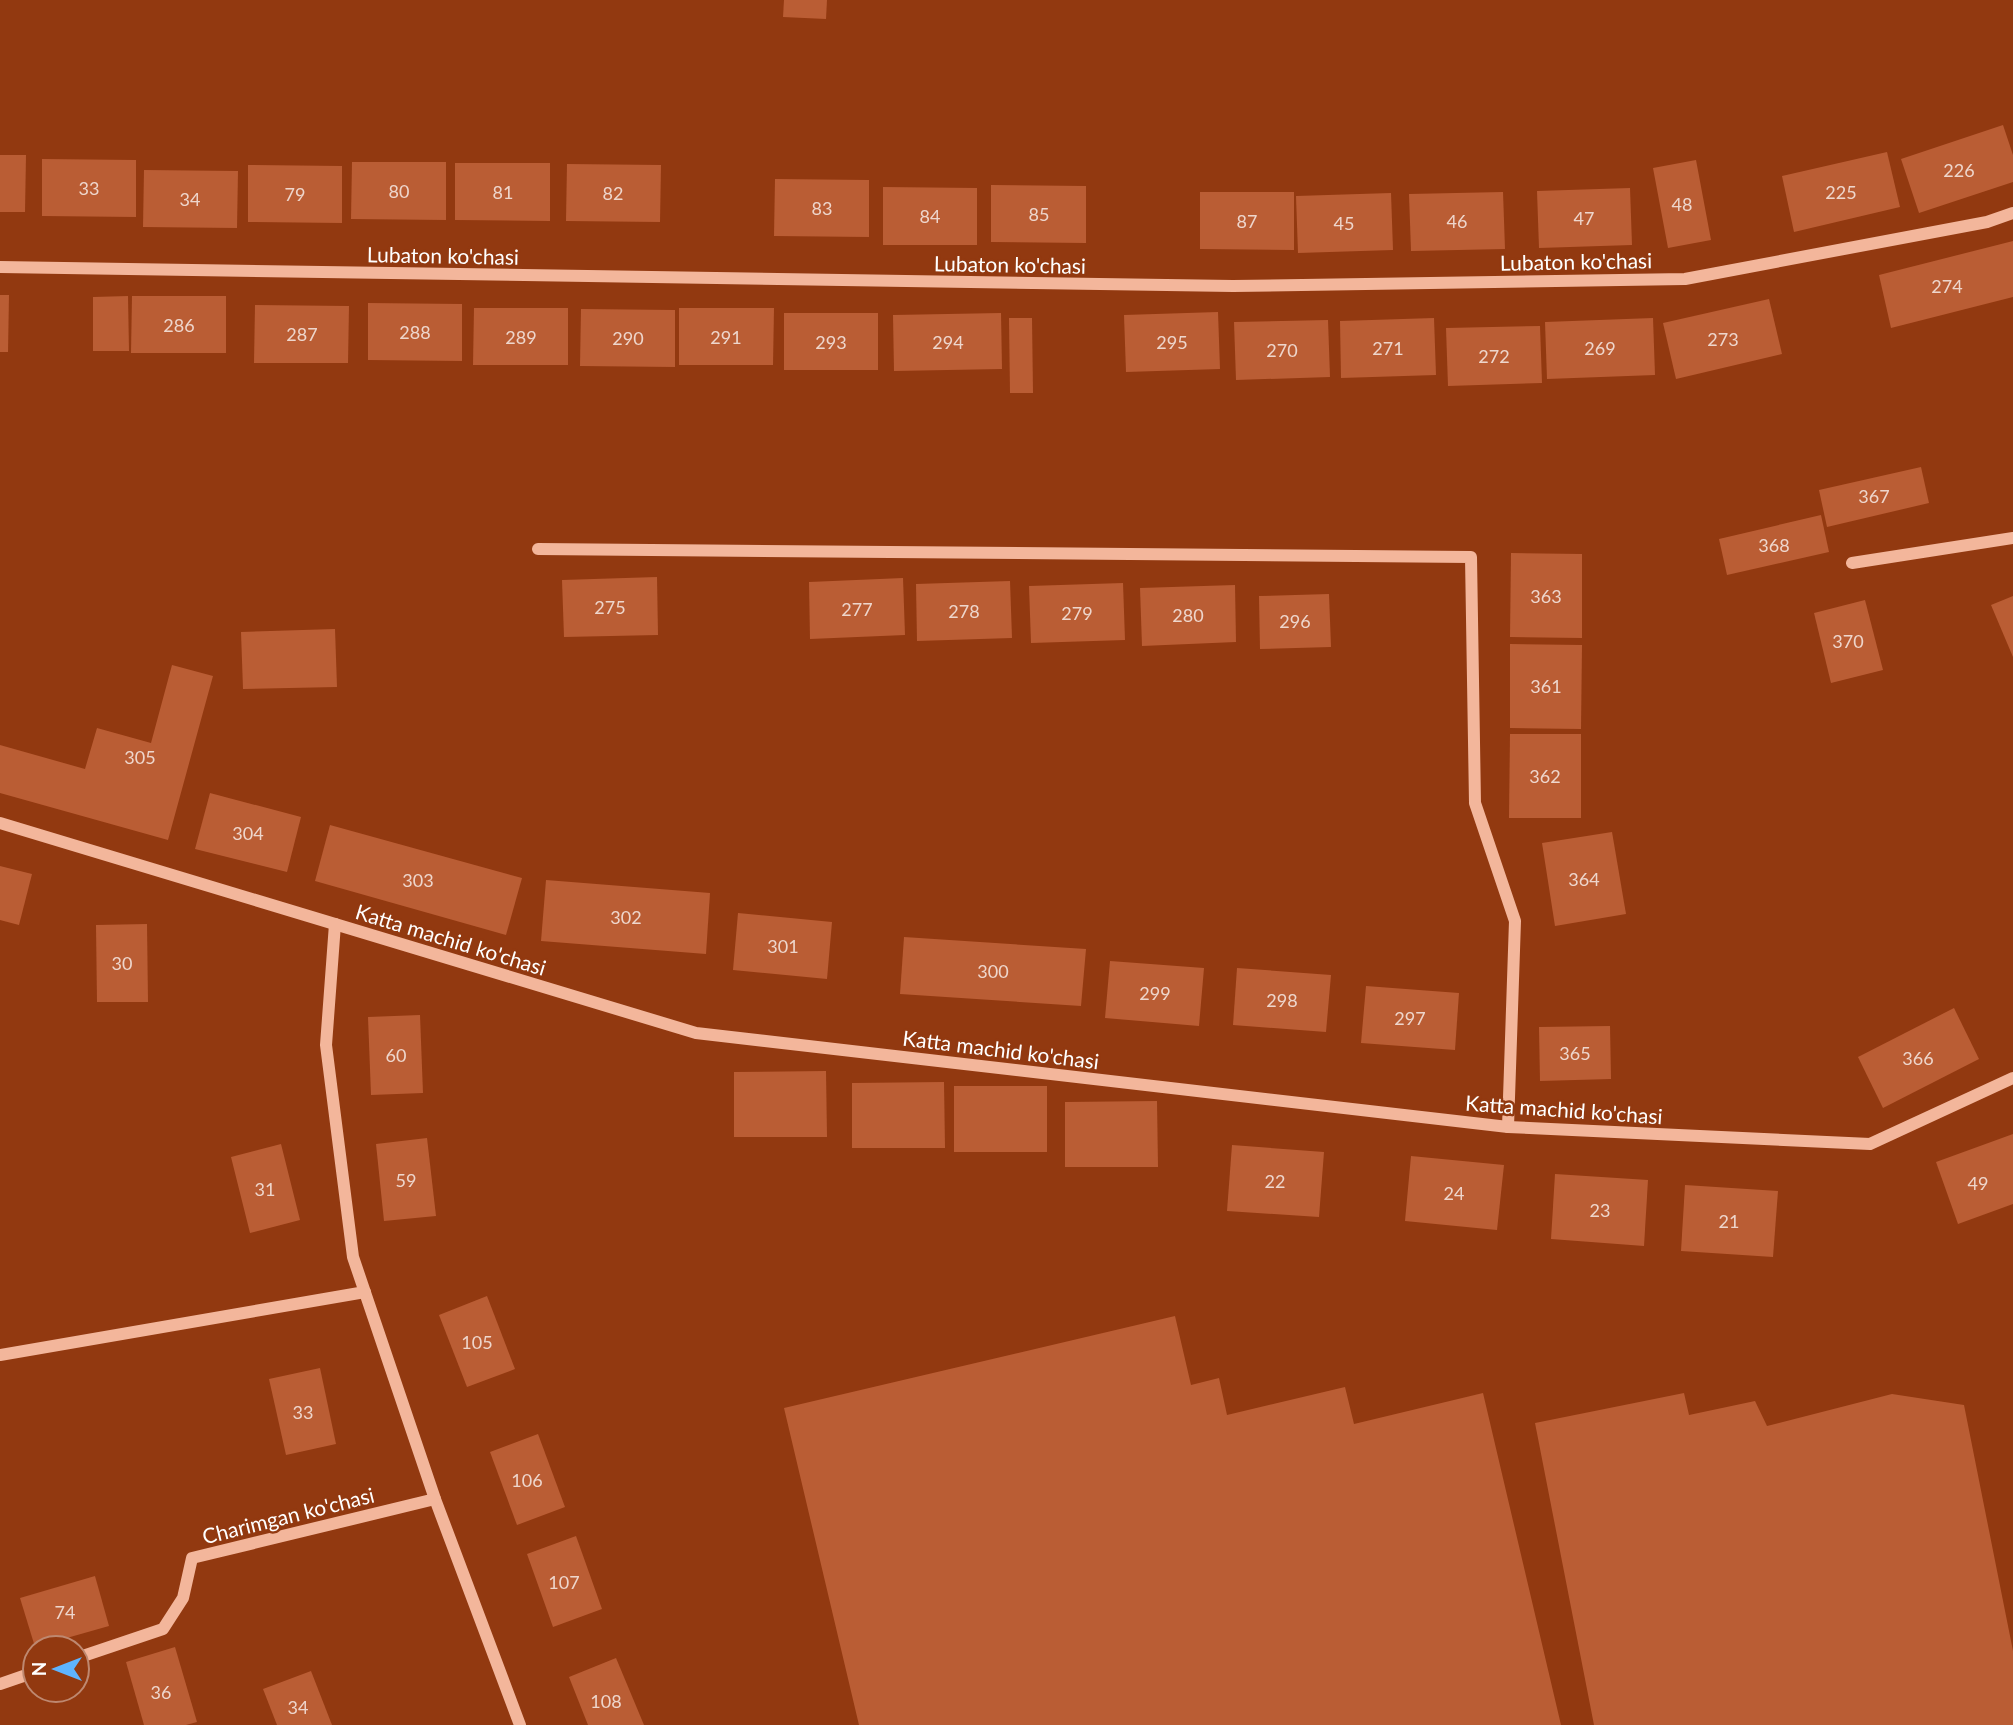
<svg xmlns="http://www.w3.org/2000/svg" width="2013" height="1725" font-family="Lato,sans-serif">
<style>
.building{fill:#ba5d34}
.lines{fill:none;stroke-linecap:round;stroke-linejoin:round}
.minor{stroke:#f3b69b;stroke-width:12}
.labels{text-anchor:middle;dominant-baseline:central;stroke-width:5;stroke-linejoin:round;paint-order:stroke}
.number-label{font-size:18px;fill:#eed6cc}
.street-label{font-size:21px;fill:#fff;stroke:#923910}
</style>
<rect width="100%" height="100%" fill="#923910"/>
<!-- building -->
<g class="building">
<polygon points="784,0 827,0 826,19 783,17"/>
<polygon points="2003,125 2013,155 2013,182 1919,213 1901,159"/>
<polygon points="1887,152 1900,207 1794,232 1782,176"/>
<polygon points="0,155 26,155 25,212 0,212"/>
<polygon points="42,159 136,160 136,217 42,216"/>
<polygon points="1696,160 1711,240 1668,248 1653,168"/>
<polygon points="352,162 446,162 446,220 351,219"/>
<polygon points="455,163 550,163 550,221 455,220"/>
<polygon points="567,164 661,165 660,222 566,221"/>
<polygon points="248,165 342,166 342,223 248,222"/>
<polygon points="144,170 238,171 237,228 143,227"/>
<polygon points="775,179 869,180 869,237 774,236"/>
<polygon points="991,185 1086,186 1086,243 991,242"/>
<polygon points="883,187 977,188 977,245 883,245"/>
<polygon points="1630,188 1632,245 1539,248 1537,191"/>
<polygon points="1200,192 1294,192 1294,250 1200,249"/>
<polygon points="1503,192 1505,249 1411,251 1409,194"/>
<polygon points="1391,193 1393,250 1298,253 1296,196"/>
<polygon points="2013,241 2013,297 1891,328 1879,275"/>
<polygon points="0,295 9,295 8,352 0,352"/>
<polygon points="128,296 129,351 93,351 93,297"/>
<polygon points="132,296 226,296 226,353 131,353"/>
<polygon points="1769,299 1782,354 1676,379 1663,323"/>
<polygon points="368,303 462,304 462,361 368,360"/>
<polygon points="255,305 349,306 348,363 254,363"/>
<polygon points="474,308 568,308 568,365 473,365"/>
<polygon points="679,308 774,308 773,365 679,365"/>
<polygon points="581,309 675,310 675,367 580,366"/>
<polygon points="1218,312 1220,369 1126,372 1124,315"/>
<rect x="784" y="313" width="94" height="57"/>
<polygon points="1001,313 1002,369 894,371 893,315"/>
<polygon points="1009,318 1032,318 1033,393 1010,393"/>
<polygon points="1434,318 1436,375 1341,378 1340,321"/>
<polygon points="1653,318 1655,375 1547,379 1545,322"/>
<polygon points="1328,320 1330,377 1236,380 1234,322"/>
<polygon points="1540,326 1542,383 1448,386 1446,328"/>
<polygon points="1921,467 1929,503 1827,527 1819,490"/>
<polygon points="1821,515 1829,552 1727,575 1719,539"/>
<polygon points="1511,553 1582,554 1582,638 1510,637"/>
<polygon points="657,577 658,635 564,637 562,580"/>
<polygon points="903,578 905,635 810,639 809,582"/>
<polygon points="1010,581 1012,638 917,641 916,584"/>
<polygon points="1123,583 1125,640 1031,643 1029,586"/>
<polygon points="1235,585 1236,642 1142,646 1140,588"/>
<polygon points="1329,594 1331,647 1260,649 1259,596"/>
<polygon points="2013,596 2013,657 1991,605"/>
<polygon points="1865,600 1883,670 1831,683 1814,613"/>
<polygon points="335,629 337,687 243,689 241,632"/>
<polygon points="1510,644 1582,645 1581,729 1510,728"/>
<polygon points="172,665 213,676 168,840 0,793 0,745 85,769 97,728 151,743"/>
<polygon points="1510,734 1581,734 1581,818 1509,818"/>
<polygon points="210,793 301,817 287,872 195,849"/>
<polygon points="330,825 522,878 506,935 315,881"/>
<polygon points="1612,832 1626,914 1555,926 1542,843"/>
<polygon points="0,866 32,874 19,925 0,920"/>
<polygon points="546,880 710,893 706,954 541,941"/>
<polygon points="738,913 832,922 827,979 733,970"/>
<polygon points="147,924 148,1002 97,1002 96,925"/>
<polygon points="904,937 1086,949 1081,1006 900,994"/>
<polygon points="1110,961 1204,968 1199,1026 1105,1018"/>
<polygon points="1237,968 1331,975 1326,1032 1233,1025"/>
<polygon points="1366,986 1459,993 1455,1050 1361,1043"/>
<polygon points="1954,1008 1979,1059 1883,1108 1858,1057"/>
<polygon points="420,1015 423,1093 371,1095 368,1017"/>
<polygon points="1610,1026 1611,1079 1540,1081 1539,1027"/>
<polygon points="826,1071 827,1137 734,1137 734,1072"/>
<polygon points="944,1082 945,1148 852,1148 852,1083"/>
<rect x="954" y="1086" width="93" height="66"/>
<polygon points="1157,1101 1158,1167 1065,1167 1065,1102"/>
<polygon points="2013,1134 2013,1204 1958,1224 1936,1162"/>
<polygon points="427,1138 436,1216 384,1221 376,1144"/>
<polygon points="281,1144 300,1220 250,1233 231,1157"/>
<polygon points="1232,1145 1324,1152 1319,1217 1227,1211"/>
<polygon points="1411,1156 1504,1165 1497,1230 1405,1221"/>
<polygon points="1555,1174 1648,1180 1644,1246 1551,1239"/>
<polygon points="1685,1185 1778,1191 1773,1257 1681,1251"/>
<polygon points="487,1296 515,1369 467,1387 439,1315"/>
<polygon points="1175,1316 1191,1385 1219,1378 1227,1415 1345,1387 1354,1424 1483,1393 1561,1725 859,1725 784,1408"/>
<polygon points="320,1368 336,1444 286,1455 269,1379"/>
<polygon points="1684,1393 1689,1415 1755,1401 1767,1426 1892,1394 1964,1405 2013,1651 2013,1725 1594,1725 1535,1423"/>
<polygon points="538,1434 565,1507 517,1525 490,1452"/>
<polygon points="576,1536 602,1609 553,1627 527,1554"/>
<polygon points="95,1576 109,1626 35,1647 20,1598"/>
<polygon points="175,1647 197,1722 186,1725 144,1725 126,1662"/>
<polygon points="616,1658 644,1725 588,1725 569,1677"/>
<polygon points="311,1671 332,1725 277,1725 263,1689"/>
</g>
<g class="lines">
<!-- minor -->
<g class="minor">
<polyline points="0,267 1233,286 1685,279 1987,222 2013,213"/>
<polyline points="538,549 1471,557 1475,803 1515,921 1508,1127"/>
<polyline points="1852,563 2013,538"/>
<polyline points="0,823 696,1033 1508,1127 1870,1144 2013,1078"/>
<polyline points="335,924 326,1045 353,1257 435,1499 520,1725"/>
<polyline points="0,1355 365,1292"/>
<polyline points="77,1658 163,1629 183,1598 192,1558 435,1499"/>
<polyline points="0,1684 35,1672"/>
</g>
</g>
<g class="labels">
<!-- number labels -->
<g class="number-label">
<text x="1959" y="170">226</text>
<text x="89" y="188">33</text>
<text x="399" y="191">80</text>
<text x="503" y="192">81</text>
<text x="1841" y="192">225</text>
<text x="613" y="193">82</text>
<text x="295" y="194">79</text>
<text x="190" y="199">34</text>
<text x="1682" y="204">48</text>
<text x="822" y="208">83</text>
<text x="1039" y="214">85</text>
<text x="930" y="216">84</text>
<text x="1584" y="218">47</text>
<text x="1247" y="221">87</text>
<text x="1457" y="221">46</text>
<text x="1344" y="223">45</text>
<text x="1947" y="286">274</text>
<text x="179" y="325">286</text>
<text x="415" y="332">288</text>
<text x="302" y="334">287</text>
<text x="521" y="337">289</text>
<text x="726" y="337">291</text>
<text x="628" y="338">290</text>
<text x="1723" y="339">273</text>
<text x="831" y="342">293</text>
<text x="948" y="342">294</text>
<text x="1172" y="342">295</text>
<text x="1388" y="348">271</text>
<text x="1600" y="348">269</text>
<text x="1282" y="350">270</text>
<text x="1494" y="356">272</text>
<text x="1874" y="496">367</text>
<text x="1774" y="545">368</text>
<text x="1546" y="596">363</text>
<text x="610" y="607">275</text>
<text x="857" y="609">277</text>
<text x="964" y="611">278</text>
<text x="1077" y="613">279</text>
<text x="1188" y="615">280</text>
<text x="1295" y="621">296</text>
<text x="1848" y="641">370</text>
<text x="1546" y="686">361</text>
<text x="140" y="757">305</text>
<text x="1545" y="776">362</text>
<text x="248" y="833">304</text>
<text x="1584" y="879">364</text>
<text x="418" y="880">303</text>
<text x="626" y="917">302</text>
<text x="783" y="946">301</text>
<text x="122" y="963">30</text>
<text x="993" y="971">300</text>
<text x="1155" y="993">299</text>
<text x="1282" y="1000">298</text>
<text x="1410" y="1018">297</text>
<text x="1575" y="1053">365</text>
<text x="396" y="1055">60</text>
<text x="1918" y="1058">366</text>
<text x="406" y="1180">59</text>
<text x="1275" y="1181">22</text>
<text x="1978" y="1183">49</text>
<text x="265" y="1189">31</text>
<text x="1454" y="1193">24</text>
<text x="1600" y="1210">23</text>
<text x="1729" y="1221">21</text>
<text x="477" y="1342">105</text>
<text x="303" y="1412">33</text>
<text x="527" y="1480">106</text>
<text x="564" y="1582">107</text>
<text x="65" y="1612">74</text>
<text x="161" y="1692">36</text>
<text x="606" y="1701">108</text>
<text x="298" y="1707">34</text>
</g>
<!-- street labels -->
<g class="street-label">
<text transform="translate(443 255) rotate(1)">Lubaton ko'chasi</text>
<text transform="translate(1576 261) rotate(-1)">Lubaton ko'chasi</text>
<text transform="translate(1010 264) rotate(1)">Lubaton ko'chasi</text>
<text transform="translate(451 939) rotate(17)">Katta machid ko'chasi</text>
<text transform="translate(1001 1049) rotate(7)">Katta machid ko'chasi</text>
<text transform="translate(1564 1109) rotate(4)">Katta machid ko'chasi</text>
<text transform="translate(288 1515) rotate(-14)">Charimgan ko'chasi</text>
</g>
</g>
<!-- north arrow -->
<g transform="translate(56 1669) rotate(270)"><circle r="33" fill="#923910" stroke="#be8870" stroke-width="2"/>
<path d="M0-5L12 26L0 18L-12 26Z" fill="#5eb4ff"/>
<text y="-10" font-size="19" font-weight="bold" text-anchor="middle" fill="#ffffff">N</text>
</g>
</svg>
